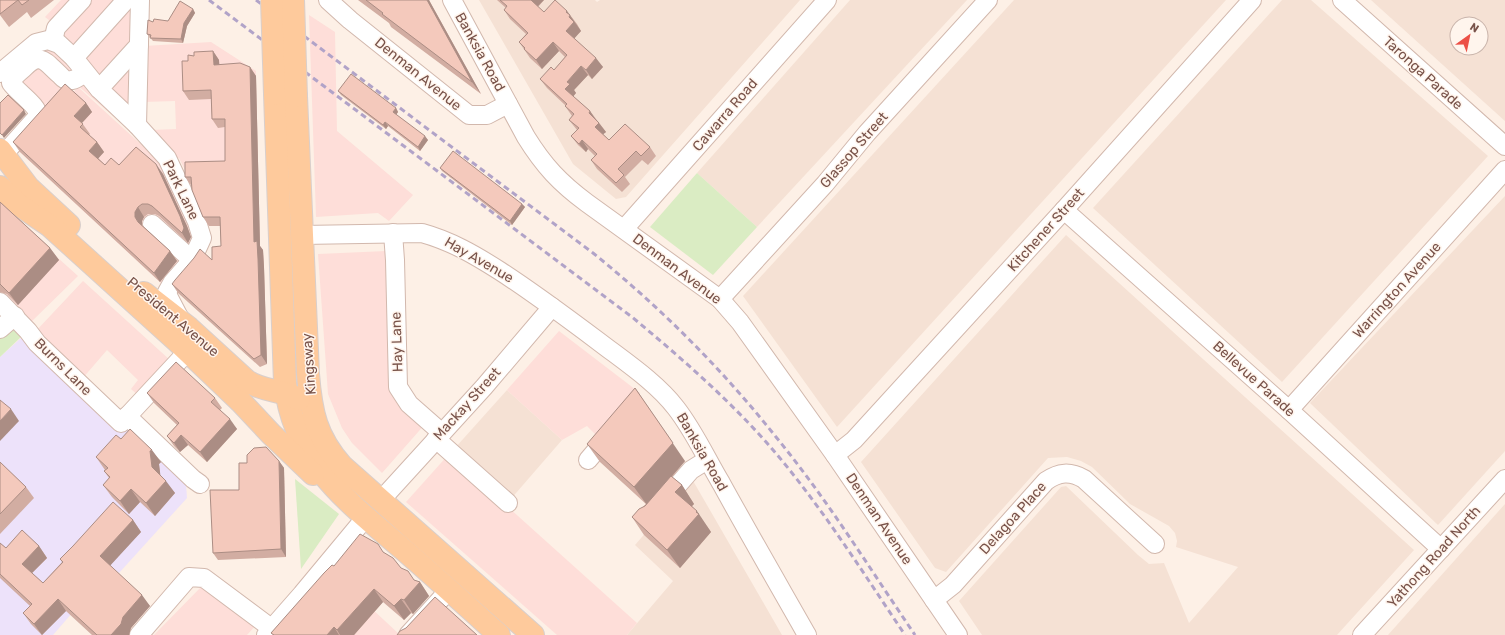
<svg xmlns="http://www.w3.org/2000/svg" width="1505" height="635" font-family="Rubik,sans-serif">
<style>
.residential{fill:#f5e1d4;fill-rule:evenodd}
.commercial{fill:#feded9}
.education{fill:#ede2fa}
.green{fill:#daecc3}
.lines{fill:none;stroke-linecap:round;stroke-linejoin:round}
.minor-casing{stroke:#d2b8ad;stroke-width:20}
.major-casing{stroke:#d9cfcc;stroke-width:24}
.minor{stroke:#fff;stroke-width:18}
.major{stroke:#feca9c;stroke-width:22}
.rail{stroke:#b1a3c8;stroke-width:3;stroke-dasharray:6 4;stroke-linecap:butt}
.major-bridge-casing{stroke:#d9cfcc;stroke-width:24;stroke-linecap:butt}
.major-bridge{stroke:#feca9c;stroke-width:22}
.wall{fill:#d2ada2}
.shaded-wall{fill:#ab8d84}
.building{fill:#f4c9bc;stroke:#ab8d84}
.labels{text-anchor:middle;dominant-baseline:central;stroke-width:3;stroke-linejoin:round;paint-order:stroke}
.street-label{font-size:14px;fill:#785249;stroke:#fff5ed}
</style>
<rect width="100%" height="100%" fill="#fdf0e6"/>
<!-- residential -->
<g class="residential">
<polygon points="479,0 595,0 597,2 600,0 800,0 626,197 616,199 573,164"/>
<polygon points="850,0 967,0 757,227 697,173"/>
<polygon points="1014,0 1226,0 837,427 743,296"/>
<polygon points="1282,0 1311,0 1488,156 1282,382 1093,208"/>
<path d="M1371 0H1505V121ZM1457 24H1481V48H1457Z"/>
<polygon points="1505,196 1505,451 1438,525 1310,403"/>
<polygon points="1066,235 1414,550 1337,635 982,635 959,601 1061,487 1066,486 1138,555 1149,564 1164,563 1189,623 1238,567 1176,547 1177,541 1175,533 1169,526 1130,504 1092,467 1081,461 1067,457 1048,458 946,572 935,568 861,462"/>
<polygon points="507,390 562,440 510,500 455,448"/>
<polygon points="692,479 782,635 627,635 673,581 635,545"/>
<polygon points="1505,504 1505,635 1388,635"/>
</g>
<!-- commercial -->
<g class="commercial">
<polygon points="61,0 150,0 143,7 144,46 211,42 256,71 255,98 226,226 207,226 187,185 186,172 179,158 165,158 151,130 176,129 175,101 144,102 144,122 119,121 76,84 48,115 0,67 50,31 53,23 45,17"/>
<polygon points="309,15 335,32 337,131 413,195 389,221 378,213 316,217"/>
<polygon points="78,87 157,159 193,231 190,250 161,283 19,151"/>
<polygon points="0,206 78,276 29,324 0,296"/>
<polygon points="386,251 389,378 426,423 382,473 352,443 342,428 328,394 318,254"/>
<polygon points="83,281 171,361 139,396 131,389 138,380 107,350 82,379 36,331"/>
<polygon points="559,331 640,393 599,438 587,426 562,440 507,390"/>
<polygon points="449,454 637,623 627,635 557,635 406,502"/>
<polygon points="341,580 400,635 288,635"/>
<polygon points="205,583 256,625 247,635 154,635"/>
</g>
<!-- education -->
<polygon class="education" points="21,338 123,431 129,425 186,484 187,498 119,573 112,567 53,635 0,635 0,357"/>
<!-- green -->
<g class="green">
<polygon points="697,173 757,227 713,275 650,227"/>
<polygon points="0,315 21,337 0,357"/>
<polygon points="295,479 339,514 301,569"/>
</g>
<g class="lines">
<!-- minor casing -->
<g class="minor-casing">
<g id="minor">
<polyline points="328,0 350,20 469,115 487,115 508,104"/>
<path d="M452 0 526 137C544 166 560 183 587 203L720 299 740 322 835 455 958 635"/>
<polyline points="1342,0 1505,146"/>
<polyline points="53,41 56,28 82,0"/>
<polyline points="74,58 126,0"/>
<polyline points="0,73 36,43 48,40 59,44 74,58 99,89 137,125 167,158 197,222 202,238 192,260 172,283 167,292 169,298 180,319"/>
<polyline points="99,89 139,45"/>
<polyline points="137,125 140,0"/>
<path d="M4 154 38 116C39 106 17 92 11 83 13 76 20 72 25 67 41 51 46 63 60 75 62 77 64 80 67 80 71 81 76 79 79 77"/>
<polyline points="1064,210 1289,410 1441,549"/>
<polyline points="152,224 192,260"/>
<polyline points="624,229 827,0"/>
<polyline points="393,233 395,260 398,387 409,404 442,433"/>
<path d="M302 235 422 233C451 241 475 255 500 271 534 293 566 317 598 341 624 361 656 382 676 408 694 431 706 458 721 483 749 534 778 584 807 635"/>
<polyline points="720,299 825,184 867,133 988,0"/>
<polyline points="0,302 28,331 37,343 121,423 188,351"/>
<polyline points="0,329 15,316"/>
<polyline points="1289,410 1505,170"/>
<polyline points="127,416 193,479 200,484"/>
<polyline points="436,439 508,503"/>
<polyline points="835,455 854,440 1064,210 1252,0"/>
<polyline points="588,460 610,434"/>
<polyline points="381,500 484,387 552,307"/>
<polyline points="663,502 691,470 707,460"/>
<path d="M934 600 953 585 1046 481C1059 472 1070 471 1084 479L1155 544"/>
<polyline points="139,635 189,577 204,578 271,628"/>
<polyline points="266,635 302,594 366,517"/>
<polyline points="408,635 449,590"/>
<polyline points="1362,635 1505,479"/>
</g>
</g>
<!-- major casing -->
<g class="major-casing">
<g id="major">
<path d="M275 94 285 383C294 463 347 501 404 550 436 578 467 606 499 635"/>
<path d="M296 96 308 374C311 412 316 437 342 466L533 635"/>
<polyline points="0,150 28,187 69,225"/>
<polyline points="0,187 19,205 50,226 176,340 241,402 271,434 313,474"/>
<path d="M144 293 189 328 247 381C262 391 282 390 299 399"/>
</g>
</g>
<!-- minor -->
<use href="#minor" class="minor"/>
<!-- major -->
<use href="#major" class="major"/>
<!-- rail -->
<g class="rail">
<path d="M209 0 632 317C680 357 726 397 767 443 818 501 862 571 905 635"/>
<path d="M256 0 593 253C661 308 722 369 776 437 827 499 870 569 915 635"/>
</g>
<!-- major-bridge casing -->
<g class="major-bridge-casing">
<g id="major-bridge">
<polyline points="272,0 275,94"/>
<polyline points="293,0 296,96"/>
</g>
</g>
<!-- major-bridge -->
<use href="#major-bridge" class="major-bridge"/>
</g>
<!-- wall -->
<g class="wall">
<polygon points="0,0 54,0 31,18 27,12 9,27 0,15"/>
<polygon points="358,0 429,0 481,94 391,27 389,23"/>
<polygon points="497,0 544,0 538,7 544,12 567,11 577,24 581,31 574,38 603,67 592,79 588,75 574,90 576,93 573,96 590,111 606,132 603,134 609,140 650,147 656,156 648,165 642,160 625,177 630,184 622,192 597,169 591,160 595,156 588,149 586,152 578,145 571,136 577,130 569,120 572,116 565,106 566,106 547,88 540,79 554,70 565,57 559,51 542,69 530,58 519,42 526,34 510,19 504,10 506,8"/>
<polygon points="193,9 195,13 187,26 183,43 153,41 147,34 153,22 168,21"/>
<polygon points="213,51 219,60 219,64 250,67 256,76 260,246 263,250 264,267 267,364 260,367 178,293 172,284 212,260 221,246 220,226 209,226 203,217 191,185 185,177 225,161 225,127 218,128 212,119 211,99 189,100 183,91 188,61 194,56"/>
<polygon points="338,91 396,108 398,112 396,115 428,140 420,151 388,126 386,129 341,95"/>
<polygon points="86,103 92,112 82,123 90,134 89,135 97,142 104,152 98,158 105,165 119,165 163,174 187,226 191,237 188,243 159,216 155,214 148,214 144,217 142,221 142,225 170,251 177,261 160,282 20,152 13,142"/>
<polygon points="440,168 522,204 525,207 512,225 442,171"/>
<polygon points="0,202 50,248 59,260 18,305 7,294 0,292"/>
<polygon points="147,393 215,398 222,408 220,410 237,429 207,462 188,445 180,452 174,446 167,436 177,425 154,403"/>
<polygon points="121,439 161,462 159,464 160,475 175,493 155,516 140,502 129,514 112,497 103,485 109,478 104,471 105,470 96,457"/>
<polygon points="587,444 685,461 672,477 682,485 694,504 692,506 709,529 711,532 680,568 644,535 632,517 646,504 600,462"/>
<polygon points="279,461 284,468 286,557 218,560 213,553 239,490 247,463"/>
<polygon points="0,462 26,487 34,498 0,534"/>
<polygon points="133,520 141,532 110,565 150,606 131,628 129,635 92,635 66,611 42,635 31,624 23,613 30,606 0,578 0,543 6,548 39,546 47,558 32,573 43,583 62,562 60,559"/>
<polygon points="383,552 414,580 420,582 429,596 413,614 411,613 404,620 383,602 354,635 273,635 271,633 334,566"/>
</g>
<!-- shaded-wall -->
<g class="shaded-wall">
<polygon points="427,0 429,0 430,2 481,94 472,82"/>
<polygon points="530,0 544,0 536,8"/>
<polygon points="193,9 195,13 187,26 183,43 181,39 184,23"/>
<polygon points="567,11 581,31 573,40 566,31 566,12"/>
<polygon points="553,42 559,51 542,69 536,60"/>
<polygon points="213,51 219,60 220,73 214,65"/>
<polygon points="596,58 603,67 592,79 586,70"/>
<polygon points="581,66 588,75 574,90 576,93 572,98 565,89 567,82"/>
<polygon points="250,67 256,76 260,246 263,250 264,267 267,364 261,355 254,242"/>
<polygon points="86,103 92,112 80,125 74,116"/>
<polygon points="396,108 398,112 395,116 393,112"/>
<polygon points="24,110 26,114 4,138 2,135"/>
<polygon points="590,111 596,120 589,113"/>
<polygon points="385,122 388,126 386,129 383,125"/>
<polygon points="599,123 606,132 601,136 595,127"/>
<polygon points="425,136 428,140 420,151 418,147"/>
<polygon points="582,140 588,149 586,152 579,144"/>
<polygon points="97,142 104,152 96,161 89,151"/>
<polygon points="156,164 163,174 187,226 191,237 188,243 182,233"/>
<polygon points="522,204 525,207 512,225 510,221"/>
<polygon points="138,207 144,217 142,221 142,227 145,232 135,217 135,212"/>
<polygon points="50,248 59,260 18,305 9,293"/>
<polygon points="170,251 177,261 160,282 154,273"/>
<polygon points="635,388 685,461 647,505 634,487"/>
<polygon points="11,409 19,421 0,441 0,421"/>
<polygon points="230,419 237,429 207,462 200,452"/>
<polygon points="181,435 188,445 180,452 174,443"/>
<polygon points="152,450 161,462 159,464 161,480 152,467 150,451"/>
<polygon points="279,461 284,468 286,557 281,549"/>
<polygon points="166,481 175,493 155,516 146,503"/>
<polygon points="682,485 694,504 688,510 675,492"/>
<polygon points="131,489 140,502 129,514 120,501"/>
<polygon points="697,511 711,532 680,568 667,550"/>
<polygon points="133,520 141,532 108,568 100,556"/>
<polygon points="39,546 47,558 30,575 22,564"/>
<polygon points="420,582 429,596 413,614 404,600"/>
<polygon points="374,589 383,602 354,635 340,635 337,630"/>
<polygon points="142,595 150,606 131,628 129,635 111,635 123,617"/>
<polygon points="58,599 66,611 42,635 34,624"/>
<polygon points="401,599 411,613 404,620 394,606"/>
<polygon points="334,627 339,635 327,635"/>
</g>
<!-- building -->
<g class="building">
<polygon points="0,0 18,0 0,14"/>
<polygon points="18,0 29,0 22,5"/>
<polygon points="366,0 427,0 472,82 382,14 383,13"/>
<polygon points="500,0 531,0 544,12 555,0 567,11 566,12 570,15 569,17 574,22 566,31 596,58 586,70 581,66 567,82 570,84 565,89 590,111 589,113 599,123 595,127 609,140 625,124 650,147 641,156 636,151 618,169 624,175 616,183 591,160 597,154 582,140 579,144 571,136 579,128 569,120 574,114 565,106 567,104 540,79 551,67 554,70 567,55 553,42 536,60 524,49 525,48 519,42 528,33 504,10 507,6"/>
<polygon points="180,1 193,9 184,23 181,39 150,38 151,35 147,34 148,20 153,22 154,19 168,21"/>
<polygon points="213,51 214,65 240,63 250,67 254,242 257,241 258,259 261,355 254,359 172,284 175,280 194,258 200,249 212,260 212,247 221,246 220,217 203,217 192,190 191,177 185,177 185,162 225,161 225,119 212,119 211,90 183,91 182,61 188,61 188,55 194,56 194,52"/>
<polygon points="351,74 396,108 393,112 425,136 418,147 385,122 383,125 338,91"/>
<polygon points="65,84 86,103 74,116 83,124 80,127 97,142 89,151 105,165 111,158 119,165 136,147 156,164 180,216 184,228 182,233 152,206 148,204 142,204 138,207 135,212 135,217 138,222 170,251 154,273 13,142"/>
<polygon points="8,95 24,110 2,135 0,133 0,103"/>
<polygon points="453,151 522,204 510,221 440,168"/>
<polygon points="0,202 50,248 9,293 0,284"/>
<polygon points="176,362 215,398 211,402 230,419 200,452 181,435 174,443 167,436 179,423 147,393"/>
<polygon points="635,388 673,443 634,487 587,444"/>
<polygon points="0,400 11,409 0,421"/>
<polygon points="130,429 152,450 150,451 152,467 166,481 146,503 131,489 120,501 103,485 110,477 104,471 108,468 96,457 116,435 121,439"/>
<polygon points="266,447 279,461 281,549 213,553 210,490 239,490 239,463 247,463 247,455 254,448"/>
<polygon points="0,462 26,487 0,514"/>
<polygon points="671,476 682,485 675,492 697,511 696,512 699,514 667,550 632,517 639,509 645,506"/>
<polygon points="113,502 133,520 100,556 142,595 123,617 121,624 111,635 97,635 58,599 34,624 23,613 32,604 0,574 0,543 6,548 22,530 39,546 22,564 43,583 63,562 60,559 73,546"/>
<polygon points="360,534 378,544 383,552 393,558 401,568 408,571 414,580 420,582 404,600 401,599 394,606 374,589 337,630 334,627 327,635 274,635 271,633 324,573 332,565 334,566"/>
<polygon points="435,597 477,635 397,635 400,631 406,628"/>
</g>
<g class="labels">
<!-- street labels -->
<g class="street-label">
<text transform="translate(480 52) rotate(61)">Banksia Road</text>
<text transform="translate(1423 73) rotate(42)">Taronga Parade</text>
<text transform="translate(418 74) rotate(39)">Denman Avenue</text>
<text transform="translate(725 115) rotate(-49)">Cawarra Road</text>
<text transform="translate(854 150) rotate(-49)">Glassop Street</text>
<text transform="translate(181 190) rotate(64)">Park Lane</text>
<text transform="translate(1046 230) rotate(-48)">Kitchener Street</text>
<text transform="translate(479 260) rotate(30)">Hay Avenue</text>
<text transform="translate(677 269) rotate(37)">Denman Avenue</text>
<text transform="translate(1397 290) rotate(-48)">Warrington Avenue</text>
<text transform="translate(173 317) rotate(40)">President Avenue</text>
<text transform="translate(397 342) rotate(-92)">Hay Lane</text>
<text transform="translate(309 364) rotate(-94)">Kingsway</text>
<text transform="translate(63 367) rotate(45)">Burns Lane</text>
<text transform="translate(1254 379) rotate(42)">Bellevue Parade</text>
<text transform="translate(467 404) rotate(-48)">Mackay Street</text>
<text transform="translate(702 452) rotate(60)">Banksia Road</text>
<text transform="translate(1013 518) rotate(-48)">Delagoa Place</text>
<text transform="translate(879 519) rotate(56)">Denman Avenue</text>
<text transform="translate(1434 557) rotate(-48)">Yathong Road North</text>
</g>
</g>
<!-- north arrow -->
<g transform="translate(1469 36) rotate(33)"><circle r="19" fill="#fff5ed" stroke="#c9b4ab"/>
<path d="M0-3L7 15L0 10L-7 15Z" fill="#ec5046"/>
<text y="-6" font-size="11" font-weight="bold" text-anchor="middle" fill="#785249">N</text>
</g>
</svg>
